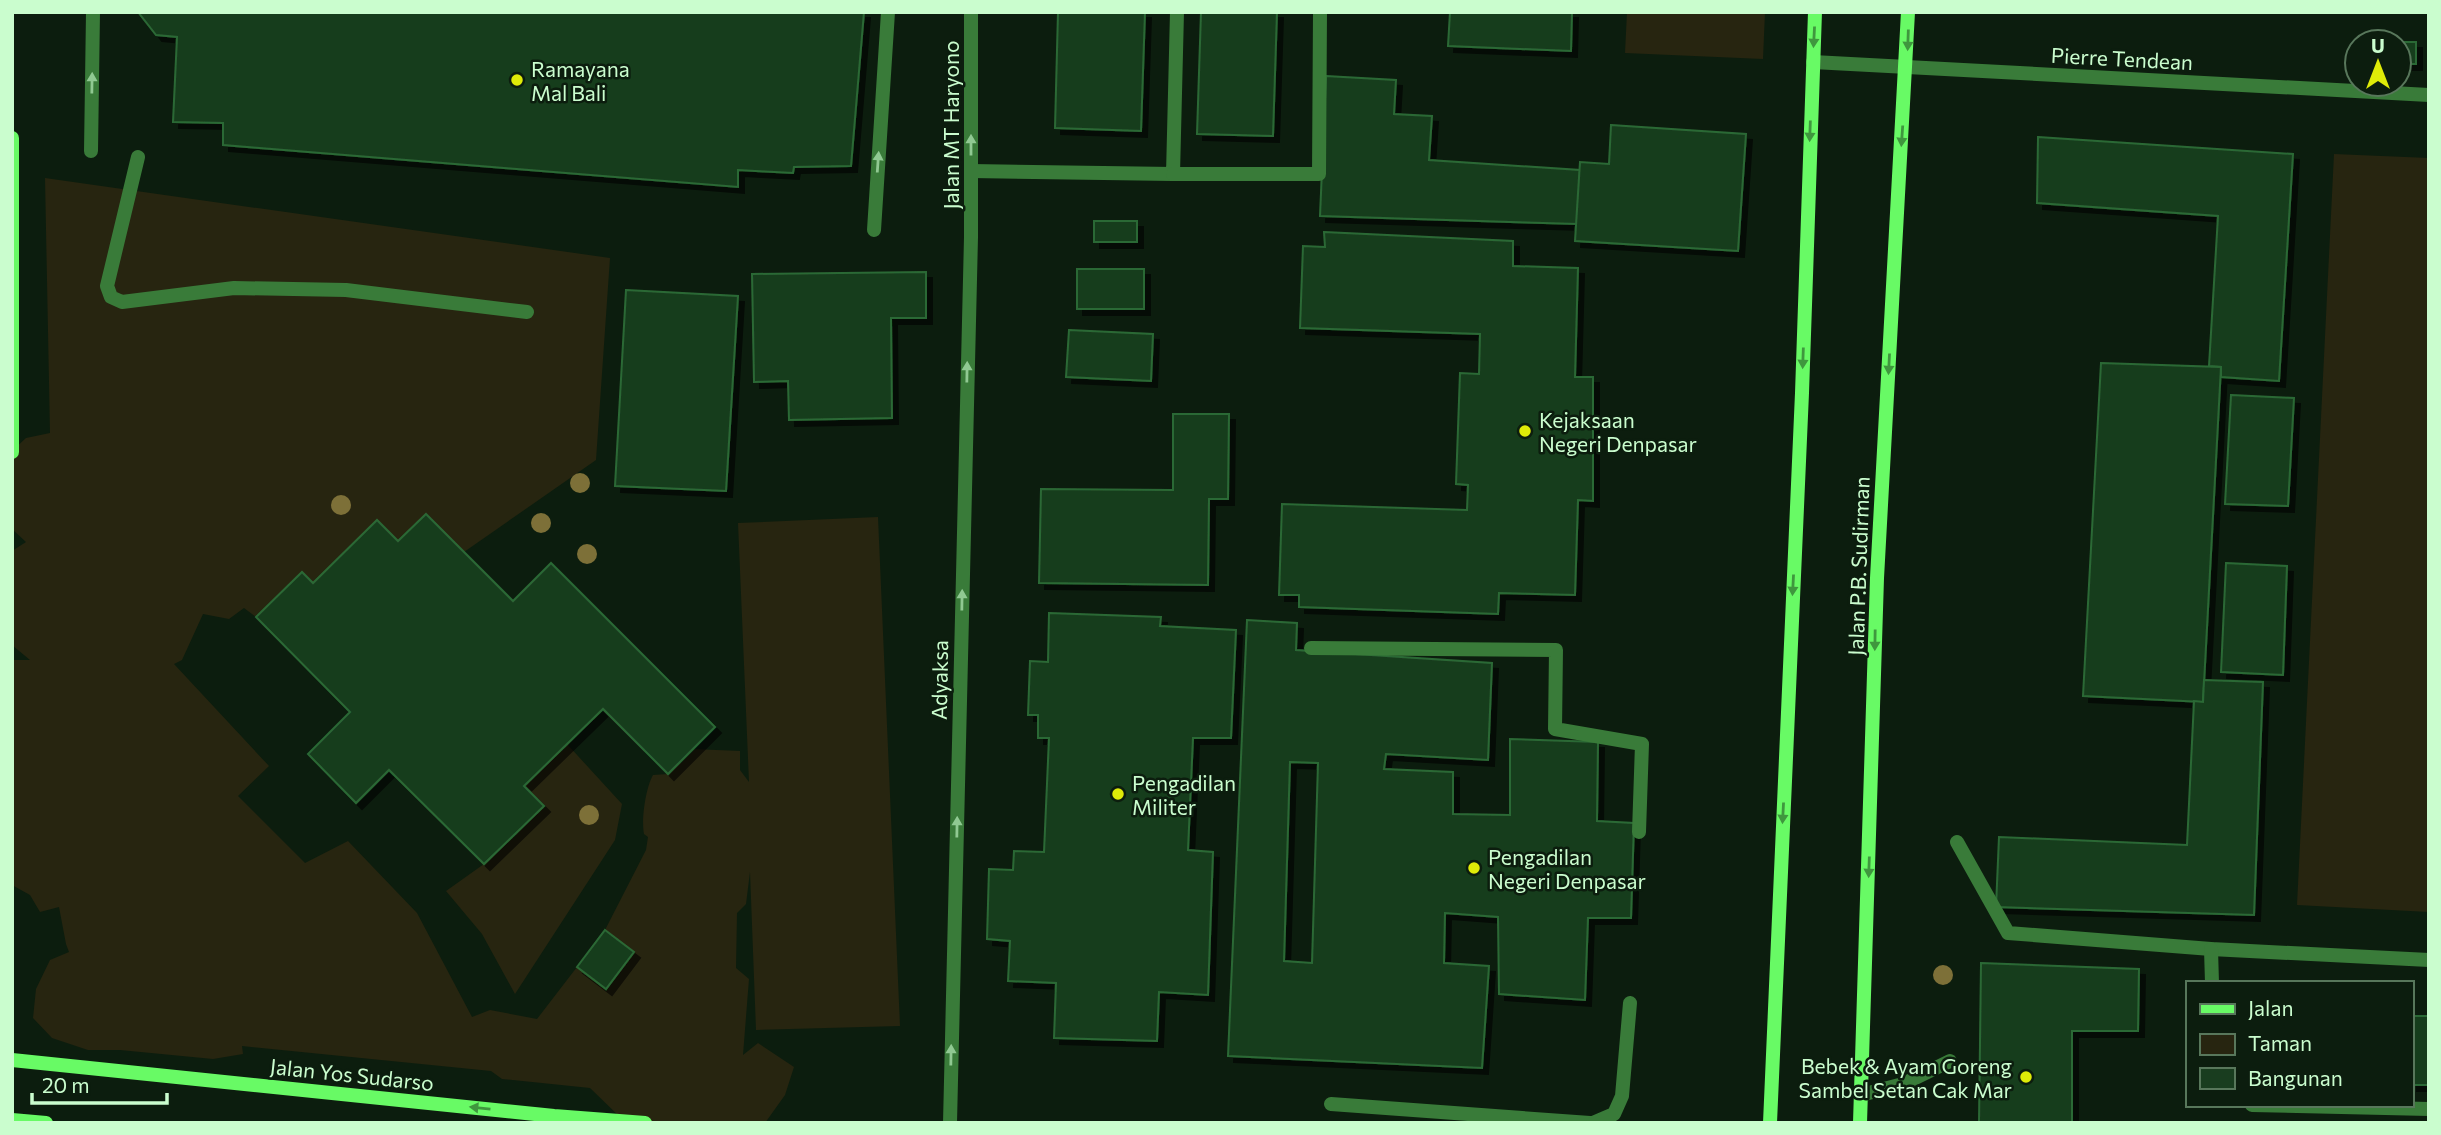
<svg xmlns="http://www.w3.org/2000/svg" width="2441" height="1135" font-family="Commissioner,sans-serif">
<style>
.green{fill:#272510}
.building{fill:#193d1f;stroke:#2c6935;stroke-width:2;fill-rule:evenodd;filter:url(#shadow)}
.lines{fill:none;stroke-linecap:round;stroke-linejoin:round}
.lane{stroke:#397b39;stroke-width:14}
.street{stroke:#397b39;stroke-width:14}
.secondary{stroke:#68fa65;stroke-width:14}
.tree{fill:#7d7038}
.oneway{fill:#3f973e}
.oneway2{fill:#90c992}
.poi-dot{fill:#dfeb08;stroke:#0c1d0e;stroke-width:2.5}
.labels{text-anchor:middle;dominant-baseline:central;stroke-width:5;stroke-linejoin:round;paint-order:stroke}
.street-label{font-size:21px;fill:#cafdce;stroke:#0c1d0e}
.poi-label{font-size:21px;fill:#cafdce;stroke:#0c1d0e;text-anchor:start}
</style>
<defs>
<filter id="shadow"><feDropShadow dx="6" dy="6" stdDeviation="0" flood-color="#0009"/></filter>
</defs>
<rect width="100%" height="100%" fill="#0c1d0e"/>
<!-- green -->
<g class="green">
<polygon points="1627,12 1765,12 1763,59 1625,53"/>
<polygon points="2334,154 2429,158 2429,912 2297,905"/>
<path d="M45 178 610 258 596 460 464 552 426 514 398 541 313 583 301 572 256 617 244 608 229 619 203 614 182 660 174 664 269 766 238 796 305 863 348 841 417 913 472 1017 490 1010 537 1019 577 967 606 989 633 952 605 930 646 850 648 837 644 834C641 819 646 787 653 775L668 774 693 749 740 751V770L749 782 738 523 878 517 900 1026 756 1030 750 872 746 904 737 913 736 968 749 979 743 1055 758 1043 794 1067 785 1095 765 1123H653L622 1119 590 1088 502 1079 491 1071 242 1046 243 1054 213 1059 120 1050H88L52 1038 33 1018 36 989 50 960 69 952 66 944 59 907 40 912 30 895 12 885V660H30L12 645V551L26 542 12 529V451L26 438 50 433Z"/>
<polygon points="567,744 622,804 615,840 515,994 482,934 446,891 484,864 543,806 524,786"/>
</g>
<!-- building -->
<g class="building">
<polygon points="138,12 864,12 851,166 794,167 793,173 738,170 738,187 223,145 223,123 173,122 177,37 156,35"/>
<polygon points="1058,12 1145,12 1141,131 1055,128"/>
<polygon points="1201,12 1277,12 1273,136 1197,134"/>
<polygon points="1450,12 1572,12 1571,51 1448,46"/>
<rect x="2399" y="42" width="17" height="22"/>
<polygon points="1326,76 1396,80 1394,114 1432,116 1429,160 1580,170 1577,224 1320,216"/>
<polygon points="1611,125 1746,134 1738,251 1575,241 1580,162 1609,164"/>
<polygon points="2038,137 2293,154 2279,381 2221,377 2221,367 2209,366 2218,216 2037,203"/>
<rect x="1094" y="221" width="43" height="21"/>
<polygon points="1324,232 1513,241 1513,266 1578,268 1575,377 1593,377 1593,501 1578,500 1575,595 1499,593 1498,614 1299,607 1299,595 1279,595 1282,504 1467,510 1468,485 1456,484 1460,373 1479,374 1480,334 1300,328 1303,246 1325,247"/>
<rect x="1077" y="269" width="67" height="40"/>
<polygon points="926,272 926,318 891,318 892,418 789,420 788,381 754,382 752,274"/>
<polygon points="626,290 738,296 726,491 615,486"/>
<polygon points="1069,330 1153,334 1151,381 1066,377"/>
<polygon points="2101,363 2221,367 2203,702 2083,696"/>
<polygon points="2231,395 2294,398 2288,506 2225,504"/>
<polygon points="1173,414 1229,414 1228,499 1209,499 1208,585 1039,583 1041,489 1173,490"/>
<polygon points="426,514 513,601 551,563 715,727 668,774 603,709 524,786 544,806 484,864 389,770 356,803 308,754 350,712 256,617 302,572 313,583 377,520 398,541"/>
<polygon points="2226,563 2287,566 2283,675 2221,672"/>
<polygon points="1049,613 1161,617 1160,626 1236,630 1231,738 1193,738 1188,850 1213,852 1208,995 1159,992 1157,1041 1054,1038 1056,983 1008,981 1010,941 987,939 989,869 1013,870 1014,851 1044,852 1049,738 1038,738 1038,715 1028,715 1030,661 1048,662"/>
<path d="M1247 620 1297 623 1296 650 1492 663 1488 760 1386 754 1384 769 1453 772V814L1510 815V739L1598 742 1597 821 1634 823 1631 918H1588L1585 1000 1499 994 1498 917 1445 913 1444 963 1489 966 1482 1068 1228 1056ZM1290 762 1318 763 1312 963 1284 961Z"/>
<polygon points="2204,680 2263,682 2254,915 1996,907 1999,837 2187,845 2194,701 2203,702"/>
<polygon points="605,930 634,952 606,989 577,967"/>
<polygon points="1981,963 2139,969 2138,1031 2072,1031 2072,1123 1979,1123"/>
<rect x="2411" y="1016" width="18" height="69"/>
</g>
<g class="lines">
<!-- lane -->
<g class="lane">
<polyline points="91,151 93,12"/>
<polyline points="138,157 107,286 111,297 122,302 234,288 346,290 527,312"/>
<polyline points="971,171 1173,174 1177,12"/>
<polyline points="1173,174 1319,174 1320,12"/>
<polyline points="874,230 888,12"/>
<polyline points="1311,648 1556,650 1555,729 1642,744 1639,832"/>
<polyline points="1957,842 2008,933 2211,949 2429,960"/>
<polyline points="2211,949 2212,983"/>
<polyline points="1861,1095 1903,1084 1950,1061"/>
<polyline points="1331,1104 1590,1123"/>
<polyline points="2252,1105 2429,1109"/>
<polyline points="1593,1123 1614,1114 1622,1096 1630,1003"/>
</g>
<!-- street -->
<g class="street">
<polyline points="1813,62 2429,95"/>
<polyline points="950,1123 971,237 971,12"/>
</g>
<!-- secondary -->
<g class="secondary">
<polyline points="12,138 12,452"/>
<polyline points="12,1060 554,1116 645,1123"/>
<polyline points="12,1120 46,1123"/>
<polyline points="1770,1123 1802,393 1815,12"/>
<polyline points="1860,1123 1877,578 1908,12"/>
</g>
</g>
<!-- trees -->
<g class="tree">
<circle cx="580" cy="483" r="10"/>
<circle cx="341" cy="505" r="10"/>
<circle cx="541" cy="523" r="10"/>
<circle cx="587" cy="554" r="10"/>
<circle cx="589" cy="815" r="10"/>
<circle cx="1943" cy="975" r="10"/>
</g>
<!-- one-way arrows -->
<defs><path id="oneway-solid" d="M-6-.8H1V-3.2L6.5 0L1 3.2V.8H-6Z" transform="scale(1.75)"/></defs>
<g class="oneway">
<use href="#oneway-solid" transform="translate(1814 37) rotate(93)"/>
<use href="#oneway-solid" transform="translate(1908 40) rotate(92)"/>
<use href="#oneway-solid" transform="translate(1810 131) rotate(92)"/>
<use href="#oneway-solid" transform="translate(1902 136) rotate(94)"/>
<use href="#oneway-solid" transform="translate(1803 358) rotate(92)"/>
<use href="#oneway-solid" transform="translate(1889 364) rotate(93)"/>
<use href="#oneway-solid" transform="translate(1793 585) rotate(93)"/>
<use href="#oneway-solid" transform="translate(1875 640) rotate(91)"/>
<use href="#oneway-solid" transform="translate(1783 813) rotate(93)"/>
<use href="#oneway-solid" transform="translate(1869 867) rotate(92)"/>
<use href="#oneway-solid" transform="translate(480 1108) rotate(-174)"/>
</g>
<g class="oneway2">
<use href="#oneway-solid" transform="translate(92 83) rotate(-89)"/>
<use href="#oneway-solid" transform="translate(971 145) rotate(-90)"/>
<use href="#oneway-solid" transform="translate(878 162) rotate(-86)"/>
<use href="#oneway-solid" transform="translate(967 372) rotate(-89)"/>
<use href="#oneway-solid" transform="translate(962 600) rotate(-89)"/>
<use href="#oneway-solid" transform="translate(957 827) rotate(-89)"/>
<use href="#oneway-solid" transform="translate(951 1055) rotate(-89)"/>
</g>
<!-- markers -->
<g class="poi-dot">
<circle cx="517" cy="80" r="7"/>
<circle cx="1525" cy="431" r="7"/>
<circle cx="1118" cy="794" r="7"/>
<circle cx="1474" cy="868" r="7"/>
<circle cx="2026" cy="1077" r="7"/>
</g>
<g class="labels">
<!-- street labels -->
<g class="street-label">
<text transform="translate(2122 58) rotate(3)">Pierre Tendean</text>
<text transform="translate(950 125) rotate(-90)">Jalan MT Haryono</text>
<text transform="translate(1858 566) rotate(-88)">Jalan P.B. Sudirman</text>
<text transform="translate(939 680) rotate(-89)">Adyaksa</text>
<text transform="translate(352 1074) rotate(6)">Jalan Yos Sudarso</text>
</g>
<!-- poi labels -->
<g class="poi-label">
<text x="531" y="68">Ramayana<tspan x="531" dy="24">Mal Bali</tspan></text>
<text x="1539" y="419">Kejaksaan<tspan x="1539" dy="24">Negeri Denpasar</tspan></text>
<text x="1132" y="782">Pengadilan<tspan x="1132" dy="24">Militer</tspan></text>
<text x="1488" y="856">Pengadilan<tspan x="1488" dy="24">Negeri Denpasar</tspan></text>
<text x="2012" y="1065" text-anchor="end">Bebek &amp; Ayam Goreng<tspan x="2012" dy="24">Sambel Setan Cak Mar</tspan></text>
</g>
</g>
<!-- border -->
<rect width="2441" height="1135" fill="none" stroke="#cafdce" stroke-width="28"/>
<!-- legend -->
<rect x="2186" y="981" width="228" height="126" fill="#0c1d0e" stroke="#58775b" stroke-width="2"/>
<rect x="2200" y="1004" width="35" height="10" fill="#68fa65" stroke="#58775b" stroke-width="2"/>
<text x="2248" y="1016" font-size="21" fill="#cafdce">Jalan</text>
<rect x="2200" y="1034" width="35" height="21" fill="#272510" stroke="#58775b" stroke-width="2"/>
<text x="2248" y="1051" font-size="21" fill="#cafdce">Taman</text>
<rect x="2200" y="1068" width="35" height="21" fill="#193d1f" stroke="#58775b" stroke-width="2"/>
<text x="2248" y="1086" font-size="21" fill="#cafdce">Bangunan</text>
<!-- north arrow -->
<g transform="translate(2378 63)"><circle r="33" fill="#0c1d0e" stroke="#58775b" stroke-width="2"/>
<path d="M0-5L12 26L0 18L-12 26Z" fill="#dfeb08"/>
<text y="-10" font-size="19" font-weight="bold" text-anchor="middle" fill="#cafdce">U</text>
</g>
<!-- scale -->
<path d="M32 1093v10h135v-10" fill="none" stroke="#cafdce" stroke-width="3.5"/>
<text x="42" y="1093" font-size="21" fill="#cafdce" stroke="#0c1d0e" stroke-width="5" paint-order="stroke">20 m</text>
</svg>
